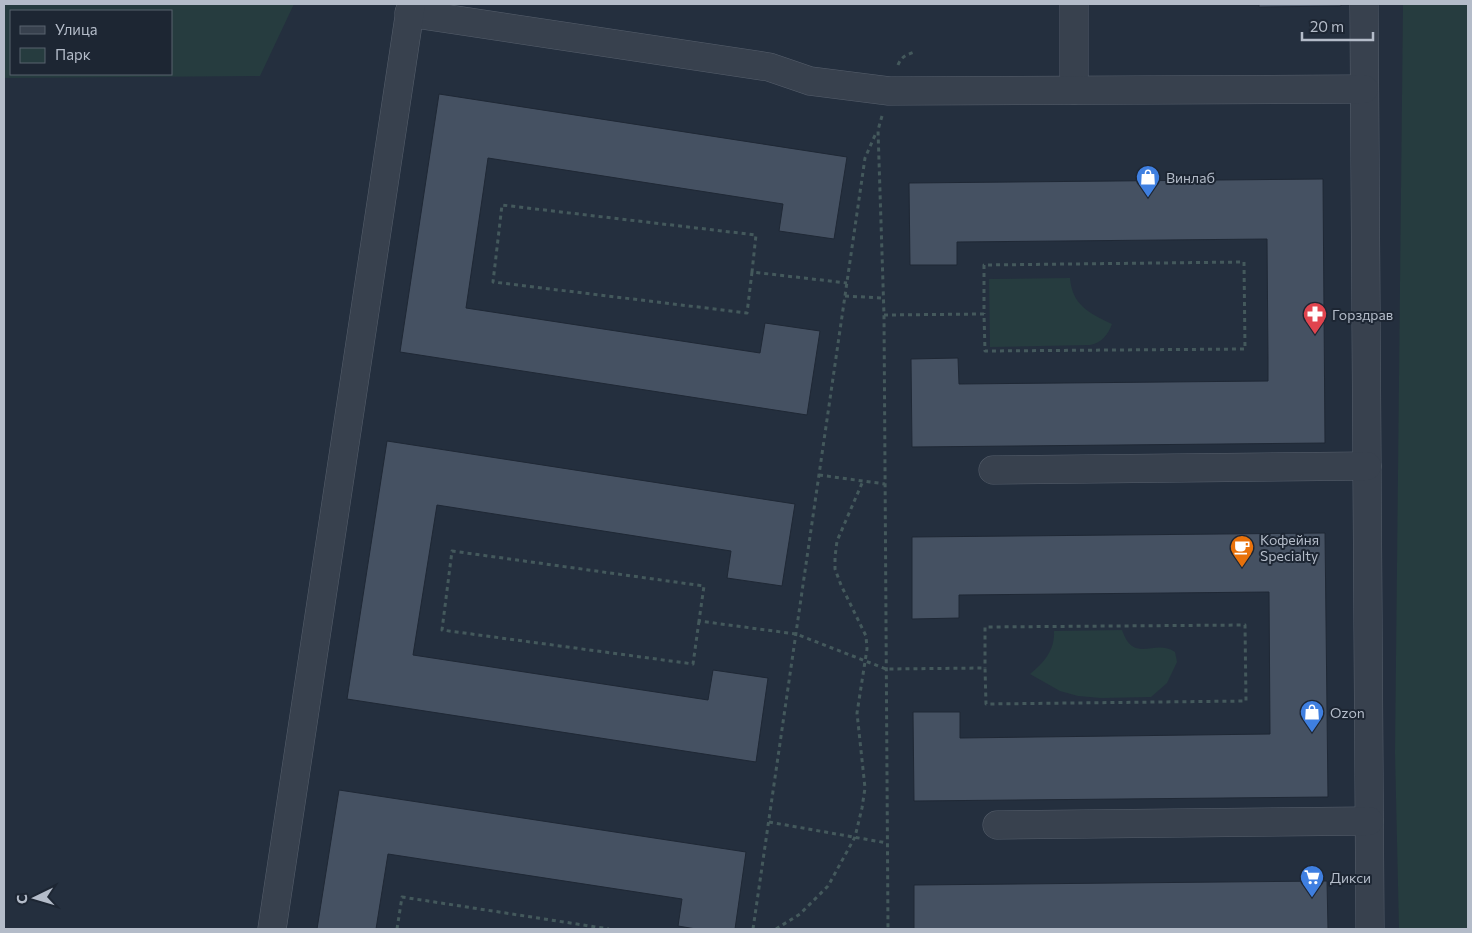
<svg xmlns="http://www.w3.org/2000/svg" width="1472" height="933" font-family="Commissioner,sans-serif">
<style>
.green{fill:#263c3f;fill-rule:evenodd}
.building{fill:#455162;stroke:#1f2835}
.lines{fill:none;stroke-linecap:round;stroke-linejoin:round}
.minor-casing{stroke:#565f6c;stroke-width:29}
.path{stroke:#44595c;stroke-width:3;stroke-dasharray:4 4;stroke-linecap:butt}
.minor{stroke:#38414e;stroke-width:28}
.labels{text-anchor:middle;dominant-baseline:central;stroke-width:4;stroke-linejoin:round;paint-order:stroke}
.poi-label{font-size:14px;fill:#b4bcc9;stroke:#1d2633;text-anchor:start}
</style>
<rect width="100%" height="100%" fill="#242f3e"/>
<!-- green -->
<g class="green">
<path d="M4 4H294L260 76 4 78ZM11 11H171V74H11Z"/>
<polygon points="1403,4 1468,4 1468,929 1399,929 1395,753"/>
<path d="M1070 278C1072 305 1089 313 1112 324 1108 335 1101 343 1090 345L990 347 989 279Z"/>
<path d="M1122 630C1134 665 1155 638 1175 652L1177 662 1167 683 1151 697 1101 698 1078 696 1060 691 1030 674C1044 663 1055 650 1054 631Z"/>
</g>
<!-- building -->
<g class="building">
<polygon points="1259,4 1341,4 1341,6 1259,7"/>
<polygon points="439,94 847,157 834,239 779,231 783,204 488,158 483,193 466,308 760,353 765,323 820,331 807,415 400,352"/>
<polygon points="1323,179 1325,443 912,447 911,359 958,358 959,384 1268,381 1268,359 1267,239 957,242 957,265 910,265 909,183"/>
<polygon points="387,441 795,504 782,586 727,578 731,551 437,505 413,655 708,700 713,670 768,678 756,762 347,699"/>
<polygon points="1325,533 1328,797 914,801 913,712 960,712 960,738 1270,734 1269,592 959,595 959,618 912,619 912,537"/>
<polygon points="339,790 746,852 735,929 696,929 678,926 682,899 388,854 376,929 317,929"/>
<polygon points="1327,881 1328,929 914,929 914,885"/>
</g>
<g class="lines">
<!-- minor casing -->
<g class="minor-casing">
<g id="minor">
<polyline points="1074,4 1074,90"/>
<polyline points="1364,4 1370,929"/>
<polyline points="409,13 769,67 810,81 889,91 1364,89"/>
<polyline points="993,470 1367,466"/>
<polyline points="997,825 1369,821"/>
<polyline points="272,929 411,4"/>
</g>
</g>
<!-- path -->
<g class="path">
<path d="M898 65C901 57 906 55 914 52"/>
<polyline points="882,116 878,130 884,315 888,929"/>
<polyline points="752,272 747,313 493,282 502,205 756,235 752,272 847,283"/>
<polyline points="845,296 883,298"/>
<polyline points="884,315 984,314 985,351 1245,349 1244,262 984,265 984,314"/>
<polyline points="819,475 885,484"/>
<polyline points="699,621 693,664 442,630 452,551 704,586 699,621 796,634 886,669 985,668 986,704 1246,701 1245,625 985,627 985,668"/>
<polyline points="769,822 887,843"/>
<polyline points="397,929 402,897 609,929"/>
<polyline points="753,929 865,158 876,133"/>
<polyline points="776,929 800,914 828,886 855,837 862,808 865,788 857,713 867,649 866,636 841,585 835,569 835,557 837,541 863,481"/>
</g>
<!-- minor -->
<use href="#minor" class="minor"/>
</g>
<!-- icons -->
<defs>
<g id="shop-pin" transform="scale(1.25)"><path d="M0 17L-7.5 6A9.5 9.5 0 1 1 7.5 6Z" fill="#3f7fe0" stroke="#1d2633"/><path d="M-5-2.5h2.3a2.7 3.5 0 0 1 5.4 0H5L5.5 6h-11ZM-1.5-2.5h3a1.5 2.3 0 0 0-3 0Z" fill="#fff"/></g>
<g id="pharmacy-pin" transform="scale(1.25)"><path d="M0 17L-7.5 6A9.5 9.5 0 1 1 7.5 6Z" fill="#e0444e" stroke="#1d2633"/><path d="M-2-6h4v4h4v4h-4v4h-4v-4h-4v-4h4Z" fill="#fff"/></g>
<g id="cafe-pin" transform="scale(1.25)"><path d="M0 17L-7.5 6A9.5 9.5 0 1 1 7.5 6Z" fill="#e8710a" stroke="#1d2633"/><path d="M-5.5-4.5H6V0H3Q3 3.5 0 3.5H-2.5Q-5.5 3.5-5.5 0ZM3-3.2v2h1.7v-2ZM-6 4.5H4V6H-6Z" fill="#fff"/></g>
<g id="supermarket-pin" transform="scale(1.25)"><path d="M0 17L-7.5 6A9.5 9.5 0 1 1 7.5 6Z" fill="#3f7fe0" stroke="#1d2633"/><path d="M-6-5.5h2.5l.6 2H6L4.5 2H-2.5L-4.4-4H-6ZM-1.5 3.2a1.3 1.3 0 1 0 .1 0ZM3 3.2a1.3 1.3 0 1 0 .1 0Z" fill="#fff"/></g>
</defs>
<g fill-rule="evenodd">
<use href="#shop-pin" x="1148" y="177"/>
<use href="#pharmacy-pin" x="1315" y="314"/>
<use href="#cafe-pin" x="1242" y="547"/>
<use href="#shop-pin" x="1312" y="712"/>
<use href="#supermarket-pin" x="1312" y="877"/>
</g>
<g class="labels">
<!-- poi labels -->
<g class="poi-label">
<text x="1166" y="177">Винлаб</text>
<text x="1332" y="314">Горздрав</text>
<text x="1260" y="539">Кофейня<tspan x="1260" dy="16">Specialty</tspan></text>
<text x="1330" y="712">Ozon</text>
<text x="1330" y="877">Дикси</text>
</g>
</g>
<!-- border -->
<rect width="1472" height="933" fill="none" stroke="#b4bcc9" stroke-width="10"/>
<!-- legend -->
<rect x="10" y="10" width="162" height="65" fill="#1d2633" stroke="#59626f"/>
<rect x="20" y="26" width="25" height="8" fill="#38414e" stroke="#59626f"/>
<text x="55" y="35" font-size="15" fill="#b4bcc9">Улица</text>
<rect x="20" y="48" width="25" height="15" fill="#263c3f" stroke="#59626f"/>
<text x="55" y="60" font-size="15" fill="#b4bcc9">Парк</text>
<!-- north arrow -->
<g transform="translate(35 898) rotate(265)" stroke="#1d2633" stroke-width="4" paint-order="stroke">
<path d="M0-4L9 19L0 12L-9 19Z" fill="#b4bcc9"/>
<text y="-8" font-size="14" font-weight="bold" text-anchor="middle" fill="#b4bcc9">С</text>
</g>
<!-- scale -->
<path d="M1302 32v8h71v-8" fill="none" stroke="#b4bcc9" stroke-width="2.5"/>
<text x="1310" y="32" font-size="15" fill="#b4bcc9" stroke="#1d2633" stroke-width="4" paint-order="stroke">20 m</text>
</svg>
